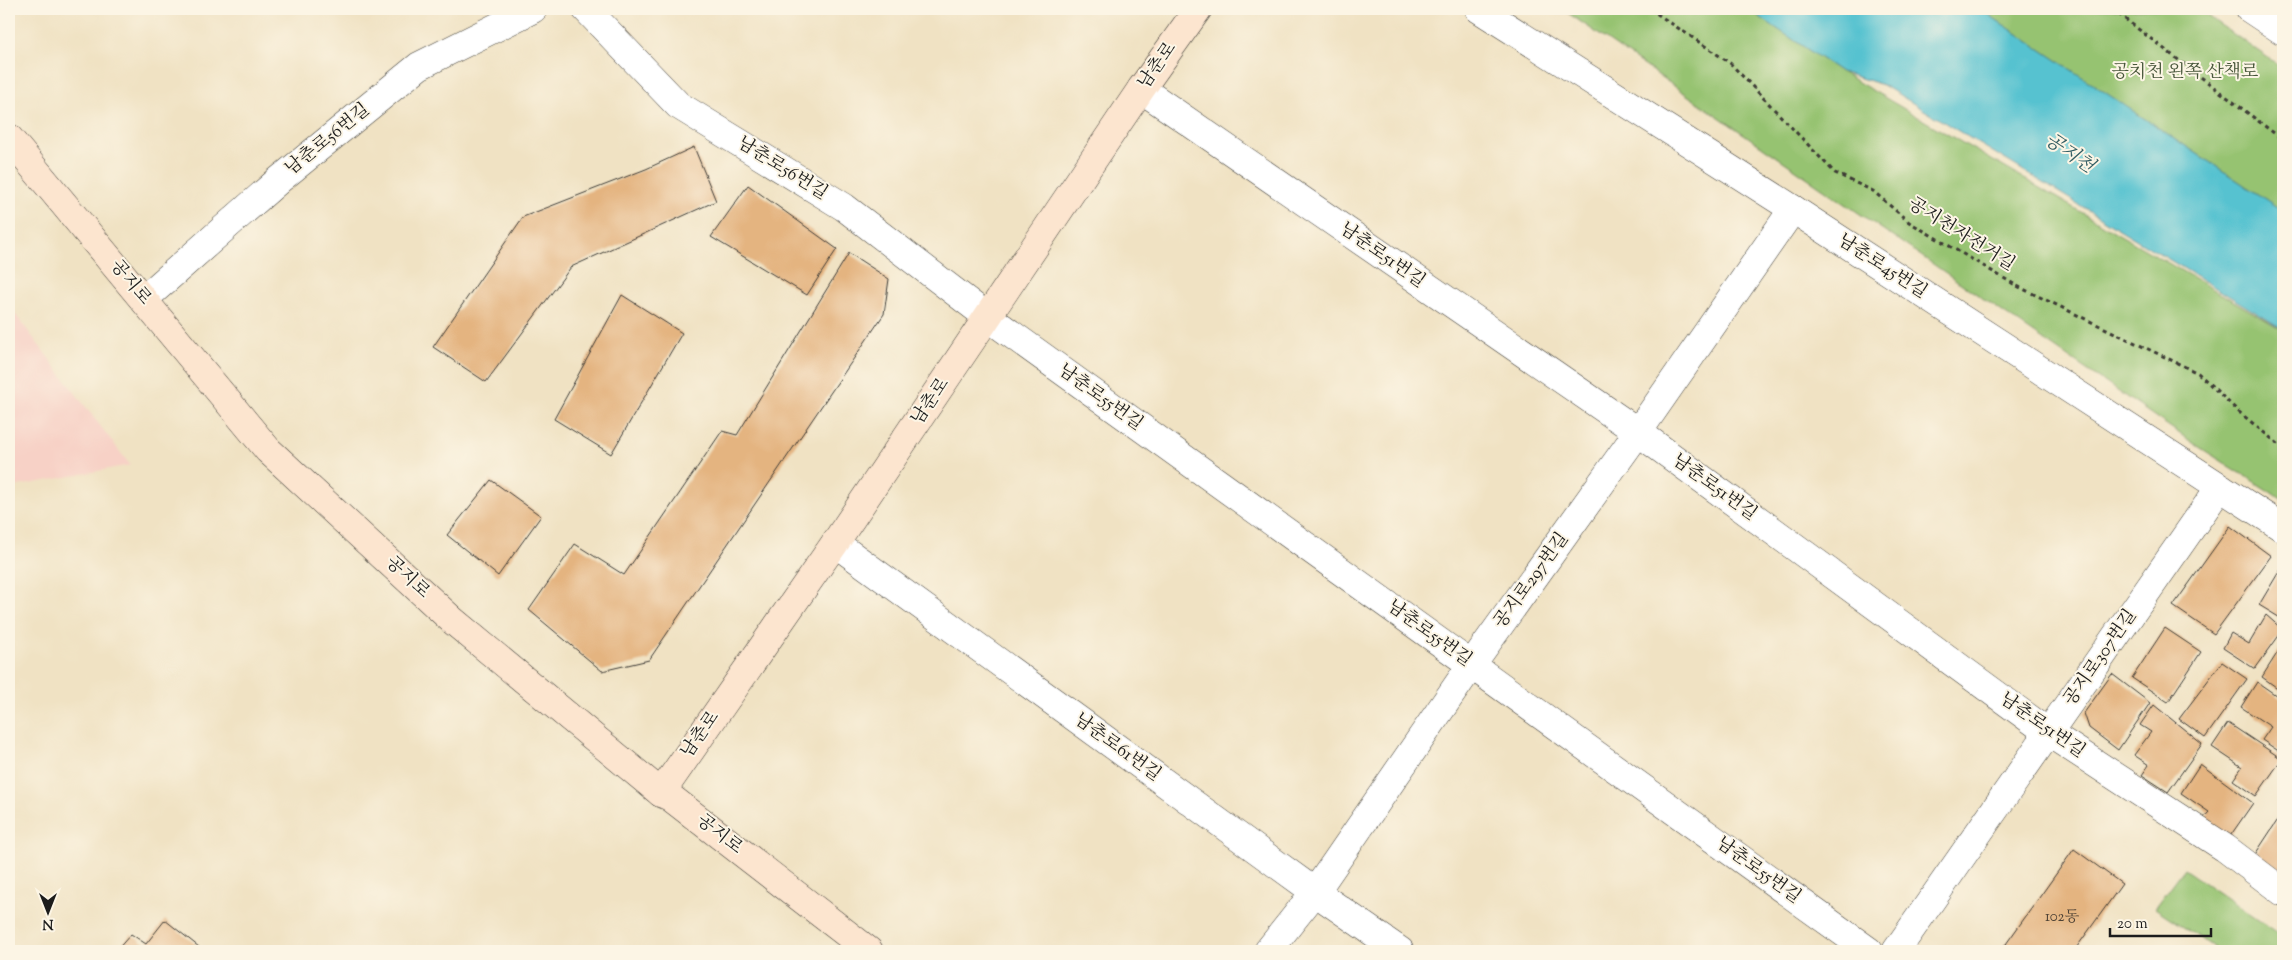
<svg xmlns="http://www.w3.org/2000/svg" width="2292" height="960" font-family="'Sorts Mill Goudy','Noto Serif KR',serif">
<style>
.built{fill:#f7d1c6}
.green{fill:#96c371;stroke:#597046}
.water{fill:#57c2d0;stroke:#3a6f76}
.building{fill:#e4b480}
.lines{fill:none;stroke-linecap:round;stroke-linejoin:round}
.street-casing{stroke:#3c3a35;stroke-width:29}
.secondary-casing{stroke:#3c3a35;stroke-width:29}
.path{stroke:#3c3a35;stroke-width:3;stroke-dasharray:4 4;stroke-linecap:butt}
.street{stroke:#fff;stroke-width:28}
.secondary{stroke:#fce5cf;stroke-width:28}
.labels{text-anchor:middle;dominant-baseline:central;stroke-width:4;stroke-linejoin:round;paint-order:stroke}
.number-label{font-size:15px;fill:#4e4235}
.street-label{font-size:18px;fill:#1c1c1c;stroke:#fcf5e5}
.park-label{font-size:18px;fill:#47563a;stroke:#fcf5e5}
.water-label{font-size:19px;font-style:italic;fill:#345e64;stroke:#fcf5e5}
</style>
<rect width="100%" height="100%" fill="#fcf5e5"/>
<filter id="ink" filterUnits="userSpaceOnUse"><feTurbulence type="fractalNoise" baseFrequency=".02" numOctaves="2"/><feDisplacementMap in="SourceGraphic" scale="10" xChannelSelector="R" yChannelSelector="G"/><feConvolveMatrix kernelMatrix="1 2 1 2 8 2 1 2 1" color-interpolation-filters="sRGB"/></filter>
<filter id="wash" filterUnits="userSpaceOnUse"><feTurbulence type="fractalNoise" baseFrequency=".0096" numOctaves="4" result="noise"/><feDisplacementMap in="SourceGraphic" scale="20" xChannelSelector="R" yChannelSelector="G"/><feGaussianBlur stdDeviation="1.12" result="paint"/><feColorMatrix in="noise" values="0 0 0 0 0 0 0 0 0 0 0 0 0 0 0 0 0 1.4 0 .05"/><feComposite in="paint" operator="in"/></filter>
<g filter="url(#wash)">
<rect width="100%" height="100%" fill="#f0e2c3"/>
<!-- built -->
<polygon class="built" points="9,306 130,465 13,487 9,492"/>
<!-- green -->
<g class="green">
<polygon points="1562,9 1748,9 1841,72 2283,330 2283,500 2196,445"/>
<polygon points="1980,9 2197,9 2283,68 2283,211"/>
<polygon points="2184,869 2283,937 2283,951 2219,951 2155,908"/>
</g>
<!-- water -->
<polygon class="water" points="1748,9 1980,9 2283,211 2283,329 1883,85 1841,72"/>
<g id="blocks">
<!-- building -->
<g class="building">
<polygon points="694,147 716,201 571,267 486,382 433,347 523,217 646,169"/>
<polygon points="748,185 837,249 807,295 711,237"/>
<polygon points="849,253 889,279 884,314 649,660 602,671 529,610 575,544 624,575 722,431 737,435"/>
<polygon points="622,295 682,333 611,454 554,419"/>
<polygon points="491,480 541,516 498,576 447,535"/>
<polygon points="2230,526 2271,556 2214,634 2173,606"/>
<polygon points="2283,565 2283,617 2282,619 2259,605"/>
<polygon points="2266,615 2283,630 2255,669 2223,648 2231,633 2249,644"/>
<polygon points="2165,628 2201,652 2168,702 2132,678"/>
<polygon points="2283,644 2283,692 2262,677"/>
<polygon points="2222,662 2247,679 2205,738 2179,719"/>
<polygon points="2112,674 2150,703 2118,750 2089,728 2084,713"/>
<polygon points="2257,682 2283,700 2283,754 2262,740 2271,727 2241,707"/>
<polygon points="2154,705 2202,744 2168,792 2142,775 2149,765 2134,755 2151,732 2140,725"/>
<polygon points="2228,723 2282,759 2256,796 2233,780 2242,767 2212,747"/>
<polygon points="2200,764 2253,803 2226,842 2199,823 2209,812 2181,793"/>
<polygon points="2283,812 2283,879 2252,859"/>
<polygon points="2074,849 2122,884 2074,951 2001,951"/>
<polygon points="165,920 204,951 116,951 131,934 146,944"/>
</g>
</g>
</g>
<g filter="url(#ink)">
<use href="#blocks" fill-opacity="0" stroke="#3c3a35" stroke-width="1"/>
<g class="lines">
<!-- street casing -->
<g class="street-casing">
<g id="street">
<polyline points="586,9 678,105 844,207 989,318 1869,951"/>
<polyline points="1479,9 1793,209 2283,528"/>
<polyline points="2250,9 2283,31"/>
<polyline points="1141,89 1638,432 2049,733 2225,848 2283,892"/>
<polyline points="144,299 279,180 419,66 533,9"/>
<polyline points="835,543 1315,892 1400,951"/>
<polyline points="1268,951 1315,892 1472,664 1638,432 1793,209"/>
<polyline points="1896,951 2220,487"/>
</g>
</g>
<!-- secondary casing -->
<g class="secondary-casing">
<g id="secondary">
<polyline points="9,138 268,450 452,620 661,793 670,797 869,951"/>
<polyline points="661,793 835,543 1141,89 1198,9"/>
</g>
</g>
<!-- path -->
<g class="path">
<polyline points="1650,9 1730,63 1835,173 1873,191 1909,222 2017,286 2198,373 2239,412 2283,448"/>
<polyline points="2112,9 2283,140"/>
</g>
<!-- street -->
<use href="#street" class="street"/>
<!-- secondary -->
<use href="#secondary" class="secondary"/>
</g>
</g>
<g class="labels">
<!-- number labels -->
<g class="number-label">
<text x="2062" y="917">102동</text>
</g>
<!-- street labels -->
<g class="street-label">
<text transform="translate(1158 66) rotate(-55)">남춘로</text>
<text transform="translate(328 140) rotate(-39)">남춘로56번길</text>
<text transform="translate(782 169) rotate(32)">남춘로56번길</text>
<text transform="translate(1961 235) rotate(32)">공지천자전거길</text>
<text transform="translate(1382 256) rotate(35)">남춘로51번길</text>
<text transform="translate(1882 267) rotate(33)">남춘로45번길</text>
<text transform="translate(130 283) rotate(50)">공지로</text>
<text transform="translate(1100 398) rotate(36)">남춘로55번길</text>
<text transform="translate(931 402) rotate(-56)">남춘로</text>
<text transform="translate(1714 488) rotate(36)">남춘로51번길</text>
<text transform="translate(407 578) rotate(43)">공지로</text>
<text transform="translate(1532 581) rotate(-54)">공지로297번길</text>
<text transform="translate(1429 634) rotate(36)">남춘로55번길</text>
<text transform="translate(2101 658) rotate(-55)">공지로307번길</text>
<text transform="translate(2042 726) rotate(35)">남춘로51번길</text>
<text transform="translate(701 735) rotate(-55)">남춘로</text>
<text transform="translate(1117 748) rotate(36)">남춘로61번길</text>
<text transform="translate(719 835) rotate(38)">공지로</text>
<text transform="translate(1758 871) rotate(36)">남춘로55번길</text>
</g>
<!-- park labels -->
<g class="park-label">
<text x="2185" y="73">공치천 왼쪽 산책로</text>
</g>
<!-- water labels -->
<g class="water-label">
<text transform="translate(2069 154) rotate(34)">공지천</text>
</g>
</g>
<!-- margin -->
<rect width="2292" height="960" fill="none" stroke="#fcf5e5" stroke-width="30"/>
<!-- north arrow -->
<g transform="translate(48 912) rotate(180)" stroke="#fcf5e5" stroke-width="4" paint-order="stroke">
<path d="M0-4L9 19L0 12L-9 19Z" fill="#1c1c1c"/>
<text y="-8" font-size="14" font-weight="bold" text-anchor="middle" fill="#1c1c1c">N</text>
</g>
<!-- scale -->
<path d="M2110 928v8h101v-8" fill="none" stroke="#1c1c1c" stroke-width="2.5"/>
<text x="2117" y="928" font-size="15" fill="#1c1c1c" stroke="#fcf5e5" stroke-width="4" paint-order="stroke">20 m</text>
</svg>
